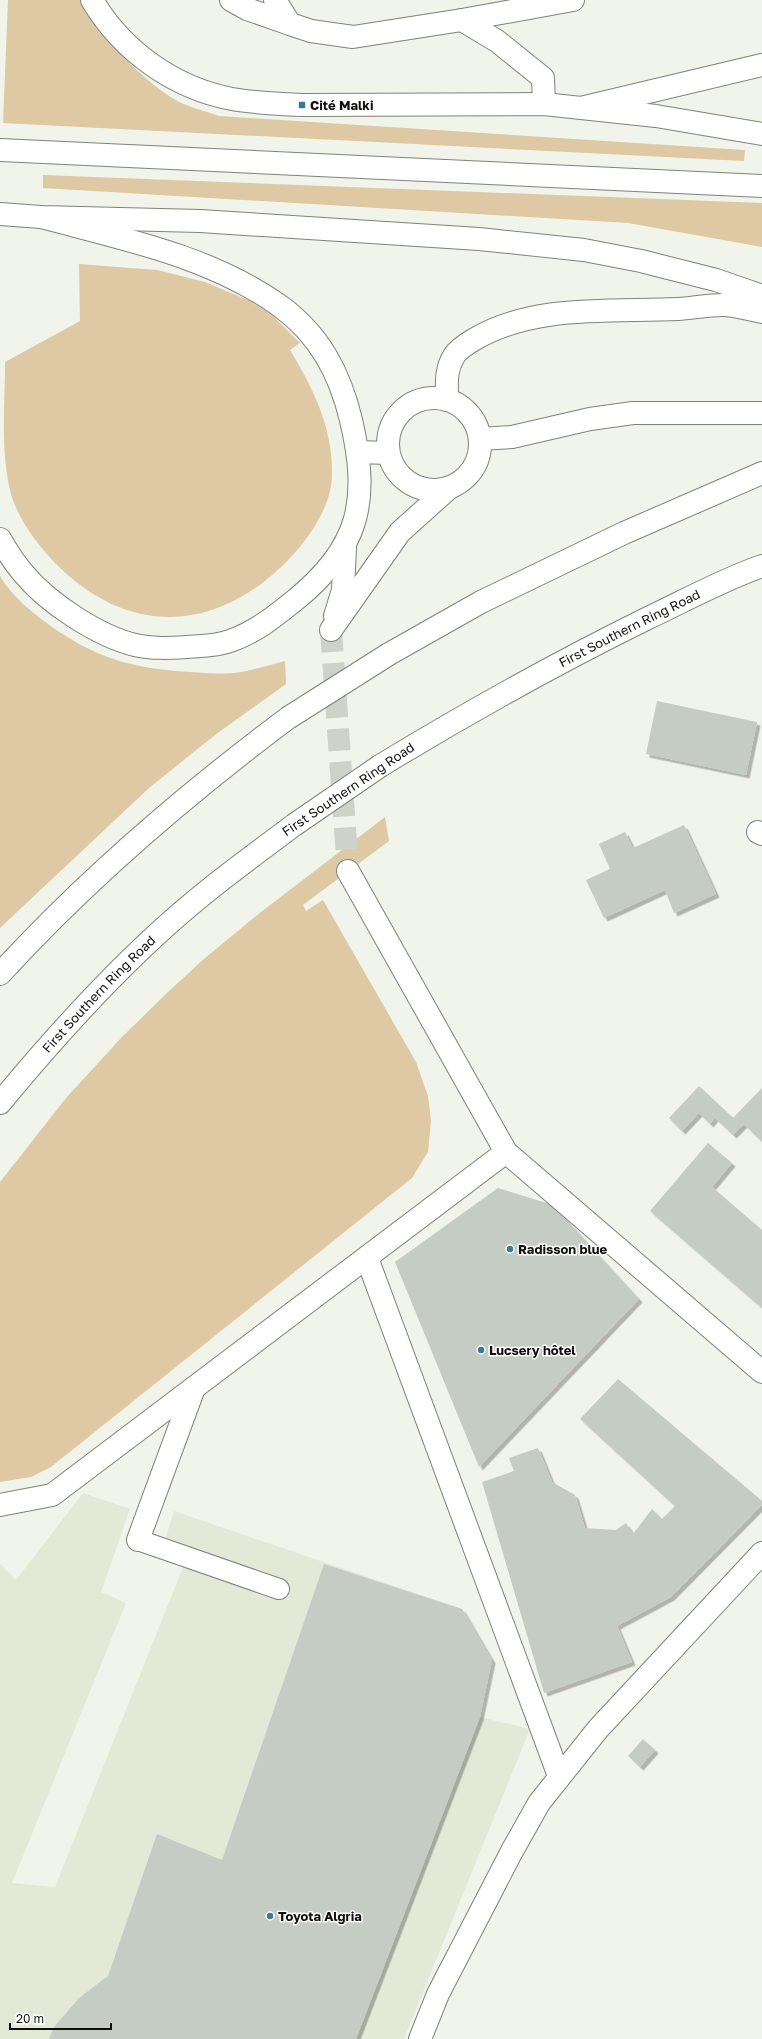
<svg xmlns="http://www.w3.org/2000/svg" width="762" height="2039" font-family="'Golos Text',sans-serif">
<style>
.built{fill:#e3e8d7}
.green{fill:#dec9a4}
.building{fill:#c5ccc3;filter:url(#shadow)}
.lines{fill:none;stroke-linecap:round;stroke-linejoin:round}
.secondary-tunnel{stroke:#cfd2c9;stroke-width:22;stroke-dasharray:22 11;stroke-linecap:butt}
.lane-casing{stroke:#7f8279;stroke-width:22}
.street-casing{stroke:#7f8279;stroke-width:24}
.secondary-casing{stroke:#7f8279;stroke-width:24}
.highway-casing{stroke:#7f8279;stroke-width:24}
.lane{stroke:#fff;stroke-width:20}
.street{stroke:#fff;stroke-width:22}
.secondary{stroke:#fff;stroke-width:22}
.highway{stroke:#fff;stroke-width:22}
.highway-bridge-casing{stroke:#7f8279;stroke-width:24;stroke-linecap:butt}
.highway-bridge{stroke:#fff;stroke-width:22}
.poi-dot{fill:#3a7a8e;stroke:#fff;stroke-width:1.5}
.labels{text-anchor:middle;dominant-baseline:central;stroke-width:3;stroke-linejoin:round;paint-order:stroke}
.poi-label{font-size:13px;font-weight:bold;fill:#0f100d;stroke:#fff;text-anchor:start}
.street-label{font-size:13px;fill:#0f100d;stroke:#fff}
</style>
<defs>
<filter id="shadow"><feDropShadow dx="3.5" dy="3.5" stdDeviation="0" flood-color="#0004"/></filter>
</defs>
<rect width="100%" height="100%" fill="#f1f4ea"/>
<!-- built -->
<polygon class="built" points="83,1493 130,1509 101,1592 126,1603 12,1883 55,1887 184,1565 160,1556 174,1511 462,1609 492,1660 480,1717 530,1729 404,2039 0,2039 0,1564 16,1580"/>
<!-- green -->
<g class="green">
<path d="M8 0H81C102 36 141 81 179 102 191 108 206 111 219 116L745 150 744 161 3 123Z"/>
<polygon points="43,175 762,203 762,247 628,223 43,188"/>
<path d="M79 264 157 270 205 282 248 300 272 315 300 343 290 350C313 388 333 428 332 474 332 504 312 534 292 556 220 633 130 639 55 563 37 544 18 519 11 494 0 451 5 406 5 362L80 321Z"/>
<path d="M0 576C12 597 35 615 55 629 101 660 134 668 189 672 206 673 224 675 241 672 256 669 271 665 285 661L286 684 215 735 149 788 0 928Z"/>
<polygon points="385,817 389,841 303,905 306,911 323,900 416,1062 428,1096 431,1121 428,1152 412,1178 51,1467 31,1477 0,1482 0,1182 66,1098 121,1038 169,991 205,958 261,912"/>
</g>
<!-- building -->
<g class="building">
<polygon points="657,701 757,722 746,775 646,754"/>
<polygon points="684,825 716,894 674,913 665,890 604,918 586,880 610,869 599,844 625,832 633,848"/>
<polygon points="699,1086 733,1118 762,1088 762,1142 744,1124 733,1135 715,1118 710,1124 699,1113 682,1131 669,1118"/>
<polygon points="708,1143 732,1163 712,1187 762,1230 762,1308 650,1211"/>
<polygon points="498,1188 553,1205 639,1299 479,1467 395,1262"/>
<polygon points="618,1379 762,1501 762,1505 671,1597 617,1626 632,1662 544,1693 482,1482 514,1471 509,1458 538,1448 552,1482 575,1495 585,1528 616,1530 626,1523 633,1534 652,1509 662,1519 675,1506 580,1419"/>
<polygon points="324,1564 462,1609 492,1660 480,1717 356,2039 49,2039 54,2027 79,1998 108,1976 157,1834 222,1860"/>
<polygon points="643,1739 655,1750 640,1767 628,1756"/>
</g>
<g class="lines">
<!-- secondary-tunnel -->
<polyline class="secondary-tunnel" points="331,630 348,871"/>
<!-- lane casing -->
<g class="lane-casing">
<polyline id="lane" points="138,1540 279,1589"/>
</g>
<!-- street casing -->
<g class="street-casing">
<g id="street">
<polyline points="231,0 247,9 290,24"/>
<polyline points="275,0 290,24 311,31 353,37 462,20 573,0"/>
<polyline points="462,20 497,41 543,78 544,104"/>
<polyline points="758,832 762,834"/>
<polyline points="367,1258 559,1776"/>
<polyline points="138,1540 194,1388"/>
</g>
</g>
<!-- secondary casing -->
<g class="secondary-casing">
<g id="secondary">
<polyline points="585,107 762,65"/>
<circle cx="434" cy="444" r="46"/>
<polyline points="335,616 343,590 345,548"/>
<polyline points="331,630 400,532 449,488"/>
<polyline points="348,871 506,1152 762,1372"/>
<polyline points="0,1505 52,1495 506,1152"/>
<polyline points="420,2039 438,1994 512,1851 539,1803 598,1729 762,1553"/>
</g>
</g>
<!-- highway casing -->
<g class="highway-casing">
<g id="highway">
<path d="M92 0C122 51 174 88 232 99 255 103 278 104 302 105L544 104 656 116 762 134"/>
<polyline points="0,150 762,186"/>
<polyline points="0,214 41,217 200,221 479,239 584,250 641,261 716,280 762,296"/>
<path d="M447 400C447 384 445 370 454 356 458 349 468 343 475 339 535 304 611 312 678 309 693 308 708 305 723 305 736 305 750 310 762 312"/>
<polyline points="480,439 512,437 590,419 633,413 762,413"/>
<polyline points="358,452 388,453"/>
<path d="M0 539C7 551 15 564 24 574 48 603 98 636 135 645 152 649 170 648 187 647 201 646 217 646 230 641 254 633 274 617 294 601 360 548 370 501 351 420 340 374 320 335 280 306 210 256 123 239 41 217"/>
<polyline points="389,654 481,602 624,533 762,473"/>
<path id="s1" d="M380 766C467 713 555 664 646 619 684 601 722 580 762 566"/>
<path d="M0 974C87 879 185 795 288 718"/>
<path id="s2" d="M0 1103C57 1034 126 958 195 901 227 874 261 850 294 825"/>
</g>
</g>
<!-- lane -->
<use href="#lane" class="lane"/>
<!-- street -->
<use href="#street" class="street"/>
<!-- secondary -->
<use href="#secondary" class="secondary"/>
<!-- highway -->
<use href="#highway" class="highway"/>
<!-- highway-bridge casing -->
<g class="highway-bridge-casing">
<g id="highway-bridge">
<polyline points="288,718 389,654"/>
<polyline points="294,825 380,766"/>
</g>
</g>
<!-- highway-bridge -->
<use href="#highway-bridge" class="highway-bridge"/>
</g>
<!-- markers -->
<g class="poi-dot">
<rect x="298" y="101" width="8" height="8" rx="2"/>
<circle cx="510" cy="1249" r="4"/>
<circle cx="481" cy="1350" r="4"/>
<circle cx="270" cy="1916" r="4"/>
</g>
<g class="labels">
<!-- poi labels -->
<g class="poi-label">
<text x="310" y="105">Cité Malki</text>
<text x="518" y="1249">Radisson blue</text>
<text x="489" y="1350">Lucsery hôtel</text>
<text x="278" y="1916">Toyota Algria</text>
</g>
<!-- street labels -->
<g class="street-label">
<text stroke="none"><textPath href="#s1" startOffset="285">First Southern Ring Road</textPath></text>
<text transform="translate(348 789) rotate(-34)">First Southern Ring Road</text>
<text stroke="none"><textPath href="#s2" startOffset="147">First Southern Ring Road</textPath></text>
</g>
</g>
<!-- scale -->
<path d="M10 2023v6h101v-6" fill="none" stroke="#0f100d" stroke-width="2"/>
<text x="16" y="2023" font-size="12" fill="#0f100d" stroke="#ffffff" stroke-width="3" paint-order="stroke">20 m</text>
</svg>
